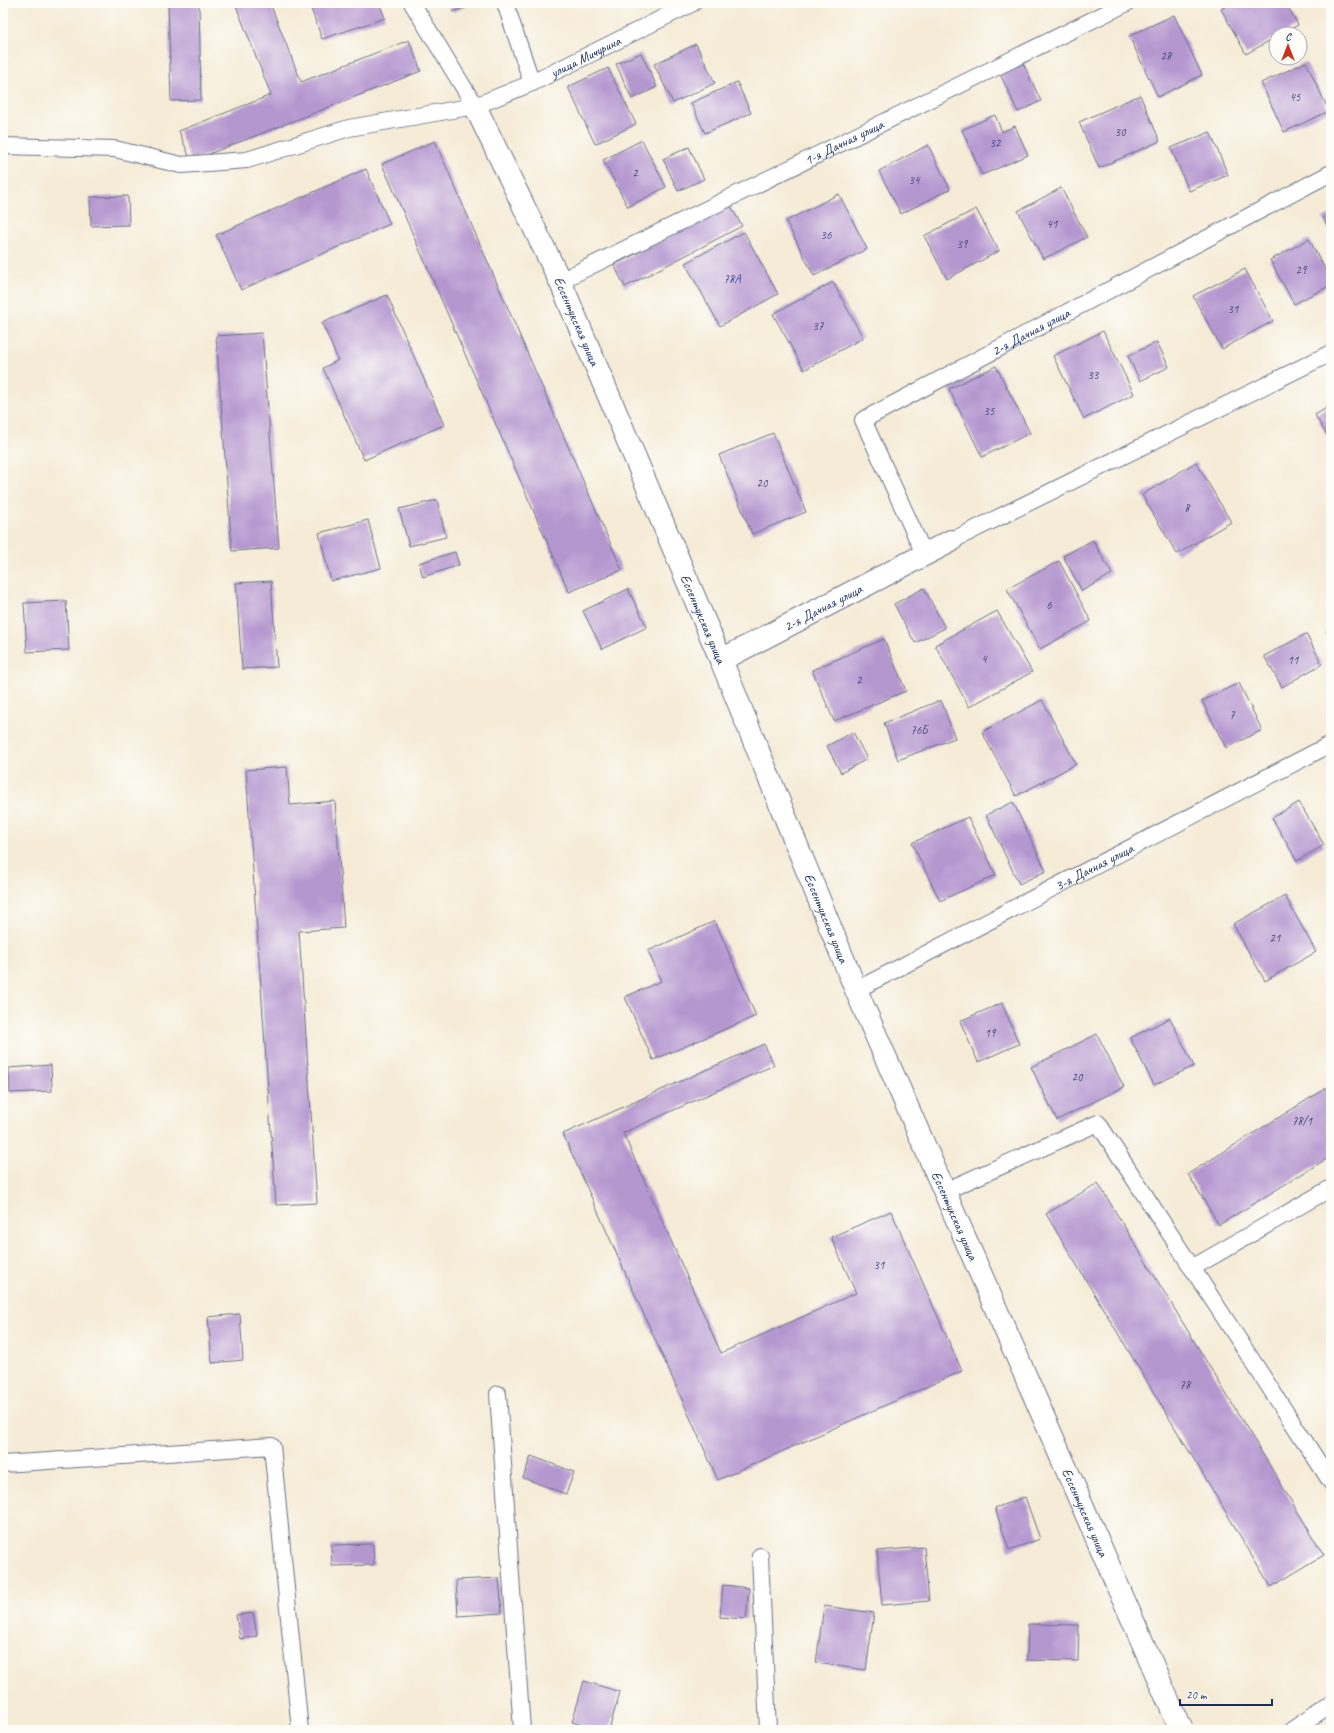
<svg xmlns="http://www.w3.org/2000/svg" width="1334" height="1733" font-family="Caveat,sans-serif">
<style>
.building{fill:#b597d0}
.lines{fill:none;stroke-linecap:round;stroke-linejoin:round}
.service-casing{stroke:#677188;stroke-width:18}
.minor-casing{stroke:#677188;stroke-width:24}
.tertiary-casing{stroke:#677188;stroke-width:24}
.service{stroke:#fff;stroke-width:16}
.minor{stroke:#fff;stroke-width:22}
.tertiary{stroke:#fff;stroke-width:22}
.labels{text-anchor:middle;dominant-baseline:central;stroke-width:3.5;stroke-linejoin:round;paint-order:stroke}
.number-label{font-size:12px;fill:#42497a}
.street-label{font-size:14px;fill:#1b2f5e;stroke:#fdfcf7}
</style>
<rect width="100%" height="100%" fill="#fdfcf7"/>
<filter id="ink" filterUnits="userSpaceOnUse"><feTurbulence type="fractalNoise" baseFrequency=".025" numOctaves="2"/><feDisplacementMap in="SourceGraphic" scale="8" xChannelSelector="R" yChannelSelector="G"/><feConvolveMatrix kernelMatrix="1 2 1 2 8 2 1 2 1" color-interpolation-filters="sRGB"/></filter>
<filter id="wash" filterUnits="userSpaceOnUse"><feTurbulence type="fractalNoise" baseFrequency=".012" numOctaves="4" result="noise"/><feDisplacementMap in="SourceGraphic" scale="16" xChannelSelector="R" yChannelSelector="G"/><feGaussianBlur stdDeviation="0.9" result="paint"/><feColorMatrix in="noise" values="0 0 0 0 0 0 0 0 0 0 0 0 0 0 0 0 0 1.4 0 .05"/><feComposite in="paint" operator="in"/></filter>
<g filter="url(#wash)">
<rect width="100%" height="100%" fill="#f5ebd6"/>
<g id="blocks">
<!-- building -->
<g class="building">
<polygon points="168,3 199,3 201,100 171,101"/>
<polygon points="235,3 270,3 301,82 409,40 421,71 191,161 179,131 271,95"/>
<polygon points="309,3 379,3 385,18 322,39"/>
<polygon points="449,3 475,3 453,12"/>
<polygon points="1232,3 1286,3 1298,25 1282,34 1276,34 1276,37 1246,54 1221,9"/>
<polygon points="1174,15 1202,75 1158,97 1129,36"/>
<polygon points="696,44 715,83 673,103 654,64"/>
<polygon points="641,53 657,87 632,99 616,64"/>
<polygon points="1022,61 1041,101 1018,112 999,72"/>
<polygon points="1306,62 1329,111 1284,132 1261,83"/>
<polygon points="608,68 636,124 595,144 568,87"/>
<polygon points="737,82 751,113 705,133 691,103"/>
<polygon points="1140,95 1160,141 1099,168 1079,122"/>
<polygon points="995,115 1002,132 1015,126 1028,155 982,175 962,130"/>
<polygon points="1210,132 1228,175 1189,191 1171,148"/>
<polygon points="642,140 666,187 628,207 603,160"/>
<polygon points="435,141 622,570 569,592 382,164"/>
<polygon points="928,145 950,189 901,214 879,171"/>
<polygon points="689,147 704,179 678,191 663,159"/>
<polygon points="366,169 390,224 241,290 216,235"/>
<polygon points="1061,188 1087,237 1043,259 1018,211"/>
<polygon points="839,194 867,249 814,276 786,221"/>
<polygon points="128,196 129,225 91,226 90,197"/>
<polygon points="730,205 742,226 625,287 614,265"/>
<polygon points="976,209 999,251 947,279 924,236"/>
<polygon points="1331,214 1331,233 1323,218"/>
<polygon points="744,232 778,294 720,326 685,263"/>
<polygon points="1309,239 1331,280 1331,285 1294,304 1270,260"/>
<polygon points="1245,269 1273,321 1222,349 1193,296"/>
<polygon points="833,282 863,338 804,370 773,314"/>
<polygon points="387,295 444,425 364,460 323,368 338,360 322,323"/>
<polygon points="1103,331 1134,394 1084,419 1053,356"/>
<polygon points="262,333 279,548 232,551 216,336"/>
<polygon points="1157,342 1169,367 1140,381 1128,356"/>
<polygon points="996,366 1030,433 982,457 949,389"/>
<polygon points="1331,405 1331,442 1315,415"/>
<polygon points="773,433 806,512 752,534 719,455"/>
<polygon points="1196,462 1231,522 1177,554 1142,495"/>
<polygon points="437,500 446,537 409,546 399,509"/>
<polygon points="368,520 381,568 331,581 319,533"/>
<polygon points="1093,540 1112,574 1082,591 1063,556"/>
<polygon points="455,552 459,565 423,577 419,563"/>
<polygon points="1059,561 1091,621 1040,649 1007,589"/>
<polygon points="271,581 277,667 242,669 236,583"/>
<polygon points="924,588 945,628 915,643 894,604"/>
<polygon points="628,589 647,627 602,649 583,611"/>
<polygon points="66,601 69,650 27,652 24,603"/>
<polygon points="997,611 1032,672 969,707 935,645"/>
<polygon points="1331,628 1331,639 1326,631"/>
<polygon points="1306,634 1322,664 1282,687 1264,656"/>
<polygon points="884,639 906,691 834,721 812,670"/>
<polygon points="1239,683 1262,730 1226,748 1202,701"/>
<polygon points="941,700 955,738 898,760 884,723"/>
<polygon points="1042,700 1076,764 1016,796 982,732"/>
<polygon points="853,732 867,759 841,773 827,746"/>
<polygon points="287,767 290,805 335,801 344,928 299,931 317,1203 276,1205 246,770"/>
<polygon points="1013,802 1046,871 1019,884 986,815"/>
<polygon points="1299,802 1324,845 1297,861 1272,818"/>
<polygon points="968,817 996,875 940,901 912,843"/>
<polygon points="1285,896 1316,952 1265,981 1233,924"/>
<polygon points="715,921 756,1016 653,1060 625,997 661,981 648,951"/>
<polygon points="1002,1003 1019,1044 978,1062 960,1021"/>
<polygon points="1170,1018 1194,1066 1154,1085 1130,1038"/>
<polygon points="1097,1034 1124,1087 1057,1120 1031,1067"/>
<polygon points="764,1044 774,1065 623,1133 721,1353 856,1293 831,1237 891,1211 962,1371 718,1480 563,1134"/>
<polygon points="51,1065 52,1091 10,1093 9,1068"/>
<polygon points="1331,1085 1331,1156 1219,1225 1188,1174"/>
<polygon points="1098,1183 1324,1555 1271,1587 1046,1214"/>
<polygon points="240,1314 243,1360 212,1363 208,1317"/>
<polygon points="531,1456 574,1472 566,1494 523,1478"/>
<polygon points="1025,1497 1040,1539 1009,1550 995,1508"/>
<polygon points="373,1544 374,1565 332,1566 331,1545"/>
<polygon points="924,1547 929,1601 882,1605 877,1551"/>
<polygon points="499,1578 502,1613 458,1616 456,1580"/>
<polygon points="723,1585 749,1588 746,1619 720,1617"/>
<polygon points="824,1606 874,1613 866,1670 816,1663"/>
<polygon points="253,1613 257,1636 240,1639 236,1615"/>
<polygon points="1028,1624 1079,1625 1078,1661 1027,1660"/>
<polygon points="584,1681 620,1692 609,1730 599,1730 572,1722"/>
</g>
</g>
</g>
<g filter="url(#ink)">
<use href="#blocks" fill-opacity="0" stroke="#677188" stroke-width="1"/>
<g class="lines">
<!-- service casing -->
<g class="service-casing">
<g id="service">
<polyline points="412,3 475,106"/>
<polyline points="505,3 532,83"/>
<path id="s1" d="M3 146 115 149 181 165 247 160 349 128 475 106 532 83 693 3"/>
<path id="s2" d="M560 281 1127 3"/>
<polyline points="951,541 1331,353"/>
<path id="s3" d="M925 556 863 420 1331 173"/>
<path id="s4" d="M856 990 1331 744"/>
<polyline points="945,1191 1098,1123 1331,1482"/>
<polyline points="1192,1268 1331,1188"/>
<polyline points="498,1394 522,1730"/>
<polyline points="3,1464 272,1446 300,1730"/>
<polyline points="760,1556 768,1730"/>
<polyline points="1292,1730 1331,1704"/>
</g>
</g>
<!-- minor casing -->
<g class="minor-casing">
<g id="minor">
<path id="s5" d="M475 106 560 281 721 660 951 541"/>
</g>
</g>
<!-- tertiary casing -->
<g class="tertiary-casing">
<g id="tertiary">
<path id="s6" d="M721 660 856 990 1181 1730"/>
</g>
</g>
<!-- service -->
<use href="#service" class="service"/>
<!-- minor -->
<use href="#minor" class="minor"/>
<!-- tertiary -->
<use href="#tertiary" class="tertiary"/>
</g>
</g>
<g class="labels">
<!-- number labels -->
<g class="number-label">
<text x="1166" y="56">28</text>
<text x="1295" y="97">45</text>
<text x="1120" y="132">30</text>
<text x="995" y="143">32</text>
<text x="635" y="173">2</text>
<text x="914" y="180">34</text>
<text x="1052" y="224">41</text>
<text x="826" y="235">36</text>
<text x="962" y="244">39</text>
<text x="1301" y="270">29</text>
<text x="732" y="279">78А</text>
<text x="1233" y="309">31</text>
<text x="818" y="326">37</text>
<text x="1093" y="375">33</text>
<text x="989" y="411">35</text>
<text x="762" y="483">20</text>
<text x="1187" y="508">8</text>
<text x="1049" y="605">6</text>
<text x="984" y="659">4</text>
<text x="1293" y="660">11</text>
<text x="859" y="680">2</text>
<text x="1232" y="715">7</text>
<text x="919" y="730">76Б</text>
<text x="1275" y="938">21</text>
<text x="990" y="1033">19</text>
<text x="1077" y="1077">20</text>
<text x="1302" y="1121">78/1</text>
<text x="879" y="1265">31</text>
<text x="1185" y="1385">78</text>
</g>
<!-- street labels -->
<g class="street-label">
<text stroke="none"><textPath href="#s1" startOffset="602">улица Мичурина</textPath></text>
<text stroke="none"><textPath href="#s2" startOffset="316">1-я Дачная улица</textPath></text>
<text stroke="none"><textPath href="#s5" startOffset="238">Ессентукская улица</textPath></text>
<text stroke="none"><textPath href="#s3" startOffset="339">2-я Дачная улица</textPath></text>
<text stroke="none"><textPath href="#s5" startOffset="721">2-я Дачная улица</textPath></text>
<text transform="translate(703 619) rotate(67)">Ессентукская улица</text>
<text stroke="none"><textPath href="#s4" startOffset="268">3-я Дачная улица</textPath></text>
<text stroke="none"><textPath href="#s6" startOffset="279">Ессентукская улица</textPath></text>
<text stroke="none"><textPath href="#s6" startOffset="603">Ессентукская улица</textPath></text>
<text stroke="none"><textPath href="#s6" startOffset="927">Ессентукская улица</textPath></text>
</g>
</g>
<!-- margin -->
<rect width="1334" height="1733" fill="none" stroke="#fdfcf7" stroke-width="16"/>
<!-- north arrow -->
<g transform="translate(1288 46)"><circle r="19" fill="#fdfcf7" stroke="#a3aaba"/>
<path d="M0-3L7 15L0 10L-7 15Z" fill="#c8321e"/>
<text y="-6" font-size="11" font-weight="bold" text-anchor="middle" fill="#1b2f5e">С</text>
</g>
<!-- scale -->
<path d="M1180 1699v6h92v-6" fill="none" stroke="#1b2f5e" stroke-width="2"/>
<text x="1186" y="1699" font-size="12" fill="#1b2f5e" stroke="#fdfcf7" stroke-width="3" paint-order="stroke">20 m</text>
</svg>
